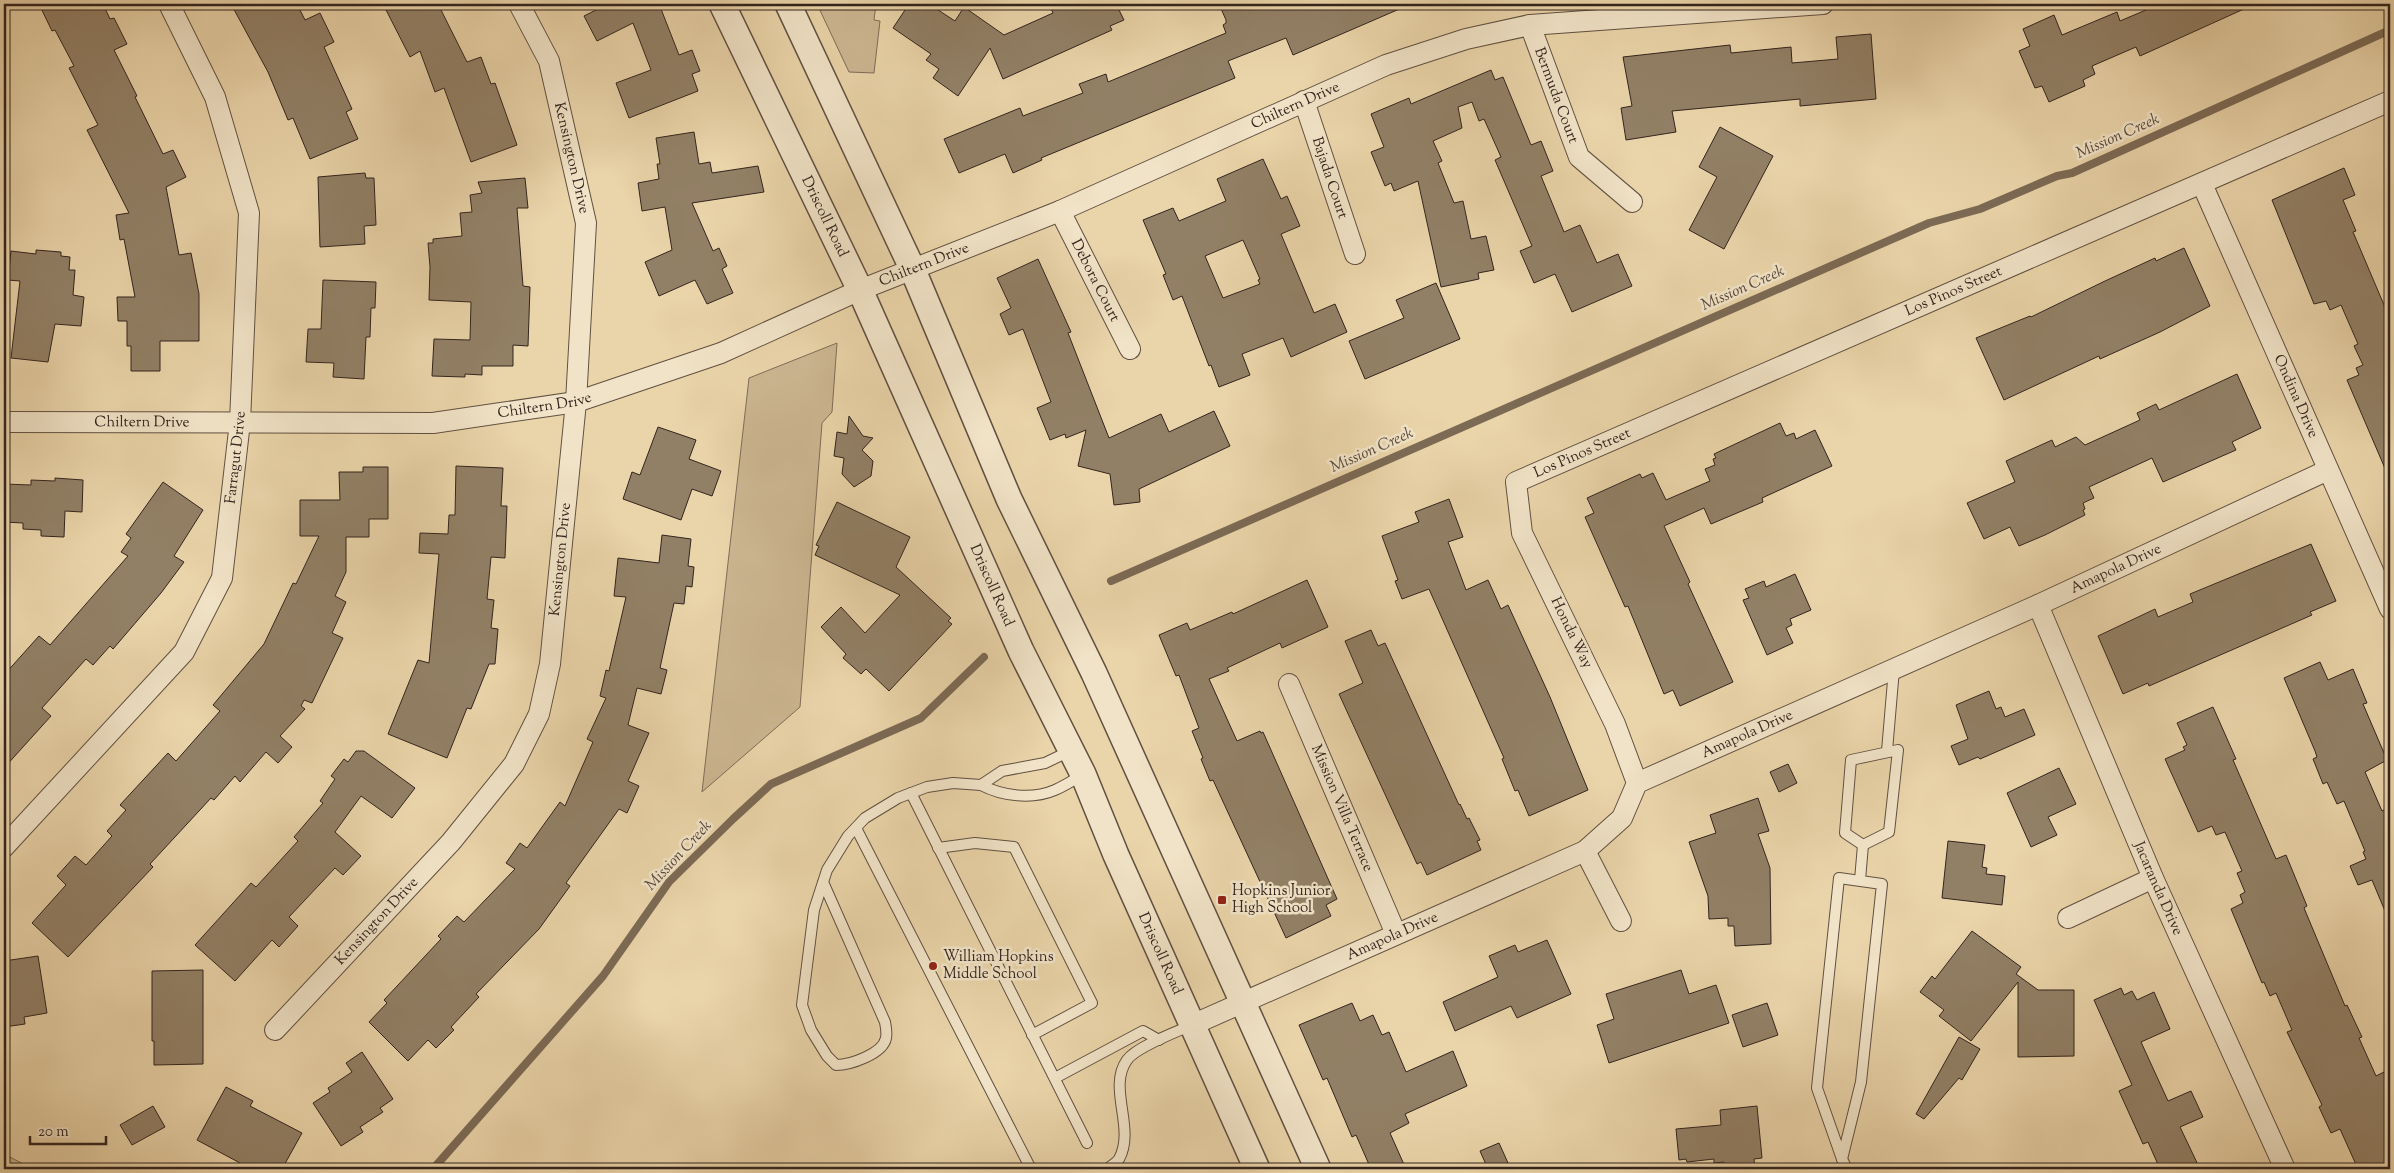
<svg xmlns="http://www.w3.org/2000/svg" width="2394" height="1173" font-family="'Sorts Mill Goudy',serif">
<style>
.green{fill:#cbb691;stroke:#7f6d58}
.lines{fill:none;stroke-linecap:round;stroke-linejoin:round}
.stream{stroke:#7c6a55;stroke-width:8}
.building{fill:#928066;stroke:#33241e;fill-rule:evenodd}
.service-casing{stroke:#615041;stroke-width:12}
.minor-casing{stroke:#615041;stroke-width:22}
.tertiary-casing{stroke:#615041;stroke-width:28}
.service{stroke:#f1e3c7;stroke-width:10}
.minor{stroke:#f1e3c7;stroke-width:20}
.tertiary{stroke:#f1e3c7;stroke-width:25}
.poi-dot{fill:#8f2418;stroke:#f1e3c7;stroke-width:2}
.labels{text-anchor:middle;dominant-baseline:central;stroke-width:5;stroke-linejoin:round;paint-order:stroke}
.street-label{font-size:15px;fill:#33241e;stroke:#f1e3c7}
.poi-label{font-size:15px;fill:#33241e;stroke:#f1e3c7;text-anchor:start}
.water-label{font-size:16px;font-style:italic;fill:#57473a;stroke:#f1e3c7}
</style>
<rect width="100%" height="100%" fill="#ead4a9"/>
<filter id="stains"><feTurbulence type="fractalNoise" baseFrequency=".004" numOctaves="4"/><feColorMatrix values="0 0 0 0 .2 0 0 0 0 .09 0 0 0 0 .02 0 0 0 .5 -.17"/></filter>
<radialGradient id="worn" r=".72"><stop offset=".6" stop-color="#630" stop-opacity="0"/><stop offset="1" stop-color="#630" stop-opacity=".3"/></radialGradient>
<!-- green -->
<g class="green">
<polygon points="817,4 876,4 874,20 880,21 874,73 849,72"/>
<polygon points="837,343 832,412 822,423 800,707 702,792 749,378"/>
<polygon points="4,1154 33,1169 4,1169"/>
</g>
<g class="lines">
<!-- stream -->
<g class="stream">
<polyline points="1111,581 1929,223 1980,209 2057,176 2072,173 2390,30"/>
<polyline points="433,1169 603,976 669,882 733,819 771,784 921,718 984,657"/>
</g>
</g>
<!-- building -->
<g class="building">
<polygon points="39,4 103,4 110,19 114,18 127,44 114,50 137,96 135,97 163,154 173,150 186,177 166,187 179,255 191,253 199,294 199,341 160,341 160,371 131,371 131,346 127,346 127,321 118,321 117,297 135,297 124,239 120,240 116,215 129,213 87,130 98,125 69,68 74,66 55,30 52,31"/>
<polygon points="231,4 297,4 305,20 320,13 334,42 324,47 352,109 346,112 358,139 310,159 293,118 288,120 268,72"/>
<polygon points="383,4 438,4 467,62 481,57 491,84 495,83 517,145 471,162 444,88 435,92 420,51 410,57"/>
<polygon points="608,4 671,4 661,9 679,55 692,50 700,71 692,74 698,91 629,118 616,83 651,70 633,23 597,41 584,16"/>
<polygon points="909,4 929,4 955,21 964,7 1004,35 1053,13 1049,4 1116,4 1124,20 1110,26 1112,30 1003,79 990,48 958,96 933,78 939,69 926,60 931,54 893,28"/>
<polygon points="1219,4 1247,4 1250,10 1265,4 1411,4 1293,55 1286,38 1228,61 1235,78 1041,158 1042,160 1013,173 1005,154 959,173 944,139 1020,108 1023,116 1083,93 1079,84 1106,74 1108,82 1226,33 1223,25 1226,23 1226,20"/>
<polygon points="2160,4 2255,4 2140,56 2136,47 2092,66 2095,74 2083,80 2085,86 2049,102 2042,86 2035,88 2019,51 2030,46 2023,29 2054,15 2062,35 2117,12 2120,21"/>
<polygon points="1871,34 1876,99 1800,106 1800,99 1672,111 1676,132 1626,140 1621,108 1632,106 1623,57 1730,45 1731,53 1791,47 1792,63 1838,59 1836,37"/>
<polygon points="1491,70 1495,80 1503,77 1531,145 1541,141 1553,171 1541,176 1564,232 1580,225 1597,263 1618,254 1632,286 1572,312 1555,274 1534,283 1520,251 1532,246 1495,160 1501,157 1484,119 1479,121 1472,102 1458,107 1462,128 1433,141 1442,161 1438,163 1454,203 1463,201 1471,239 1486,236 1494,270 1478,273 1479,279 1441,287 1418,181 1394,191 1391,183 1385,186 1371,152 1384,147 1371,114 1409,98 1411,104"/>
<polygon points="1720,127 1773,156 1724,249 1689,230 1717,177 1699,167"/>
<polygon points="694,132 699,164 710,162 712,173 758,166 764,192 692,203 713,251 719,248 727,266 722,269 733,293 707,304 695,280 659,296 645,262 672,250 665,207 642,211 638,183 659,179 657,164 660,164 656,138"/>
<path d="M1263 159 1281 199 1287 196 1300 226 1281 234 1314 313 1335 304 1347 332 1291 357 1283 338 1242 354 1250 375 1219 387 1211 365 1209 366 1182 296 1173 300 1163 275 1166 274 1143 220 1173 208 1179 221 1226 201 1217 179ZM1243 240 1260 279 1258 280 1260 284 1223 298 1205 256Z"/>
<polygon points="2344,168 2355,195 2343,200 2356,231 2353,232 2390,319 2390,480 2347,380 2359,375 2356,368 2363,365 2354,346 2358,344 2341,305 2330,310 2326,301 2314,304 2272,200"/>
<polygon points="365,173 366,178 374,178 376,225 364,226 365,244 320,247 318,177"/>
<polygon points="525,178 528,208 517,208 523,286 530,287 528,346 513,345 513,366 482,366 482,375 465,374 465,377 432,376 434,339 470,340 471,302 429,300 430,267 428,243 433,243 433,239 462,236 460,213 472,212 470,195 482,193 478,182"/>
<polygon points="2184,248 2210,306 2160,332 2100,359 2099,356 2004,400 1976,338 2030,316 2031,317 2105,281 2155,258 2156,261"/>
<polygon points="36,250 61,252 61,256 70,257 69,270 75,270 73,295 84,297 81,326 55,324 48,362 11,358 20,281 8,280 11,251 36,254"/>
<polygon points="1038,259 1071,332 1068,333 1109,438 1161,414 1169,432 1214,411 1230,446 1139,489 1140,502 1114,505 1110,474 1078,466 1086,430 1066,438 1065,434 1050,440 1037,408 1051,402 1023,329 1009,335 1000,314 1011,308 997,278"/>
<polygon points="323,280 376,282 375,308 371,308 370,337 366,337 364,379 333,377 334,363 306,362 308,329 321,329"/>
<polygon points="1436,283 1460,339 1365,379 1349,341 1404,318 1396,300"/>
<polygon points="2237,374 2261,428 2232,442 2236,450 2163,482 2152,458 2089,487 2094,498 2083,503 2085,509 2083,510 2085,515 2045,535 2019,546 2010,527 1984,539 1967,503 2015,482 2006,461 2052,440 2055,447 2076,437 2085,445 2140,420 2137,413 2156,404 2159,410"/>
<polygon points="849,416 863,436 873,438 862,450 873,461 871,476 854,487 842,474 844,458 834,456 837,432 847,434"/>
<polygon points="1780,423 1786,436 1794,433 1796,439 1815,430 1832,466 1762,498 1763,502 1711,524 1704,508 1664,526 1690,582 1688,584 1733,682 1680,706 1673,690 1664,694 1628,606 1625,607 1585,517 1594,513 1587,498 1640,474 1642,478 1653,473 1666,500 1710,481 1705,469 1715,465 1713,459 1716,458 1714,454"/>
<polygon points="658,427 696,440 689,459 721,471 712,496 692,489 681,520 623,499 632,472 640,475"/>
<polygon points="456,466 503,468 501,506 507,506 505,558 491,557 487,599 494,600 491,628 498,629 495,664 489,664 471,709 467,708 447,758 388,734 418,660 429,663 439,554 419,553 420,533 448,534 449,515 455,515"/>
<polygon points="363,467 388,467 388,519 369,519 369,537 346,537 346,572 335,596 346,602 332,633 343,638 312,703 304,700 301,706 305,709 280,736 292,747 278,763 266,752 240,782 235,776 214,800 211,798 150,864 153,867 68,957 32,923 66,885 57,876 75,856 86,865 112,836 107,831 126,810 120,805 168,753 176,761 220,711 213,705 264,644 293,583 296,584 319,536 300,536 300,500 340,500 339,472 363,472"/>
<polygon points="55,478 83,480 82,512 65,511 64,537 41,536 41,530 23,529 23,523 4,522 4,484 31,485 31,480 55,481"/>
<polygon points="163,482 203,510 174,556 184,562 161,593 113,649 110,646 93,665 86,659 42,708 51,716 4,768 4,675 39,636 50,645 128,556 121,552 131,538 126,534"/>
<polygon points="1449,499 1463,537 1448,542 1466,590 1488,580 1501,609 1508,605 1550,697 1588,790 1529,816 1518,790 1515,791 1502,759 1504,758 1429,589 1402,599 1395,581 1398,580 1382,536 1419,522 1415,512"/>
<polygon points="837,502 910,537 896,567 951,618 948,621 952,624 889,691 866,669 861,674 843,658 846,654 821,627 841,607 865,633 900,595 815,555 819,546 816,545"/>
<polygon points="662,535 691,539 688,566 694,567 692,587 686,586 684,604 674,603 660,668 667,670 661,694 637,688 628,725 649,733 628,781 639,786 627,813 619,809 566,883 570,886 539,929 476,994 479,997 451,1027 454,1030 436,1048 428,1040 408,1061 369,1022 387,1003 384,1000 441,939 438,936 457,916 464,922 515,869 506,863 520,843 527,848 560,802 565,806 593,742 587,739 606,698 600,696 606,670 609,671 626,597 614,596 618,558 659,563"/>
<polygon points="2311,544 2336,601 2310,612 2312,615 2257,639 2149,686 2148,683 2123,694 2098,636 2155,609 2158,617 2193,602 2190,594"/>
<polygon points="1795,574 1811,610 1790,619 1792,625 1786,628 1793,643 1767,655 1743,600 1749,598 1745,589 1764,581 1766,587"/>
<polygon points="1307,580 1328,627 1282,648 1280,643 1227,668 1229,671 1209,679 1237,741 1260,731 1261,733 1263,732 1337,899 1326,905 1331,916 1286,938 1213,780 1210,781 1201,759 1203,758 1192,731 1199,728 1179,675 1176,676 1159,635 1187,623 1190,630 1232,612 1233,614"/>
<polygon points="1371,630 1378,646 1385,643 1459,805 1460,804 1467,819 1469,818 1480,840 1477,841 1481,850 1427,875 1421,862 1417,864 1339,694 1363,683 1345,641"/>
<polygon points="2320,662 2328,680 2353,669 2367,703 2363,704 2387,760 2365,772 2382,811 2390,807 2390,923 2372,880 2358,885 2350,866 2366,859 2363,852 2365,851 2344,801 2337,804 2327,782 2323,784 2313,759 2317,757 2315,751 2284,678"/>
<polygon points="1989,691 1996,709 2001,707 2005,717 2024,709 2035,735 1980,759 1978,757 1959,765 1951,746 1968,739 1956,705"/>
<polygon points="2213,707 2236,759 2233,760 2276,859 2286,855 2307,906 2304,908 2345,1006 2347,1005 2362,1037 2359,1038 2376,1076 2390,1069 2390,1169 2358,1169 2340,1129 2331,1133 2319,1107 2322,1105 2287,1032 2292,1030 2276,993 2270,996 2264,982 2262,983 2231,909 2243,903 2240,895 2245,892 2237,873 2242,871 2225,832 2216,835 2212,826 2198,832 2165,759 2185,750 2183,747 2187,745 2177,723"/>
<polygon points="356,751 364,751 415,788 392,818 361,796 335,832 361,856 343,875 335,868 289,917 298,926 279,947 272,940 235,981 195,945 251,883 256,887 298,841 294,837 323,803 320,801 335,779 331,776 344,759 348,762"/>
<polygon points="1788,764 1797,783 1779,792 1770,772"/>
<polygon points="2059,768 2076,804 2048,817 2057,835 2031,847 2007,793"/>
<polygon points="1758,798 1769,831 1758,834 1770,868 1771,944 1735,946 1734,926 1728,926 1728,918 1709,919 1708,896 1689,842 1716,833 1710,815"/>
<polygon points="1948,841 1985,845 1982,867 1987,868 1986,874 2005,876 2002,905 1942,898"/>
<polygon points="1972,931 2021,967 2016,974 2038,990 2074,990 2074,1056 2018,1057 2018,982 1971,1041 1939,1016 1944,1010 1920,992 1932,976 1935,979"/>
<polygon points="1547,940 1571,994 1517,1018 1511,1006 1455,1031 1443,1002 1498,977 1489,956 1515,945 1518,952"/>
<polygon points="38,956 47,1013 24,1017 25,1024 4,1027 4,961"/>
<polygon points="203,970 203,1064 154,1065 154,1041 152,1041 152,971"/>
<polygon points="1681,970 1689,994 1716,985 1729,1023 1609,1063 1597,1025 1614,1019 1606,994"/>
<polygon points="2121,988 2124,995 2132,991 2137,1000 2154,992 2170,1029 2141,1042 2168,1101 2191,1091 2203,1117 2180,1127 2200,1169 2160,1169 2148,1142 2143,1144 2119,1091 2132,1085 2094,1000"/>
<polygon points="1352,1003 1360,1021 1373,1015 1382,1035 1389,1032 1406,1072 1453,1051 1467,1086 1405,1114 1409,1123 1390,1133 1406,1169 1371,1169 1356,1135 1352,1137 1327,1078 1323,1080 1299,1025"/>
<polygon points="1767,1003 1778,1035 1743,1047 1732,1015"/>
<polygon points="1959,1037 1980,1049 1962,1080 1959,1078 1924,1119 1916,1114"/>
<polygon points="362,1052 393,1099 380,1108 383,1112 360,1127 363,1132 341,1146 313,1103 330,1092 328,1088 352,1072 346,1063"/>
<polygon points="226,1087 253,1101 250,1106 302,1133 282,1169 237,1169 240,1163 197,1140"/>
<polygon points="153,1106 165,1127 132,1145 120,1125"/>
<polygon points="1757,1106 1762,1158 1754,1159 1755,1169 1724,1169 1724,1162 1714,1163 1714,1159 1687,1162 1686,1159 1679,1160 1676,1129 1721,1125 1720,1110"/>
<polygon points="1499,1143 1508,1163 1494,1169 1488,1169 1480,1151"/>
</g>
<g class="lines">
<!-- service casing -->
<g class="service-casing">
<g id="service">
<polygon points="1898,750 1889,832 1863,845 1845,833 1851,760"/>
<path d="M1070 751 1045 763 1002 771 981 785C1002 796 1032 800 1055 790 1064 786 1074 780 1083 774"/>
<polyline points="1887,751 1894,669"/>
<polyline points="911,793 1087,1143"/>
<polyline points="856,828 1031,1169"/>
<polyline points="938,848 975,843 1014,847 1092,1003 1032,1035"/>
<polygon points="1839,878 1882,884 1861,1082 1842,1159 1817,1088"/>
<polyline points="1860,880 1863,845"/>
<path d="M823 882 885 1022C886 1027 887 1033 886 1038 883 1054 850 1065 836 1065L827 1056 811 1030 802 1005 814 910 827 870 848 836 865 818 898 798 927 787 953 783 981 785"/>
<polyline points="1055,1078 1143,1031 1159,1040"/>
<polyline points="1842,1159 1847,1169"/>
<path d="M1107 1169C1111 1166 1116 1163 1119 1159 1136 1128 1107 1088 1127 1060 1136 1047 1176 1032 1192 1025"/>
</g>
</g>
<!-- minor casing -->
<g class="minor-casing">
<g id="minor">
<path id="s1" d="M1530 25 1579 157 1632 202"/>
<path id="s2" d="M1304 101 1355 254"/>
<path id="s3" d="M2202 184 2390 609"/>
<path id="s4" d="M1060 211 1130 349"/>
<path id="s5" d="M4 422 433 423 576 402 721 353 860 290 1060 211 1386 65 1466 39 1530 25 1823 4"/>
<path id="s6" d="M2038 605 2153 878 2285 1169"/>
<path id="s7" d="M1289 684 1396 934"/>
<path id="s8" d="M1637 783 1615 724 1522 533 1516 482 2390 101"/>
<path id="s9" d="M4 847 184 652 222 578 240 422 249 213 215 97 169 4"/>
<polyline points="1585,851 1621,921"/>
<polyline points="2068,918 2153,878"/>
<path id="s10" d="M1192 1025 1585 851 1622 818 1637 783 2038 605 2328 470"/>
<path id="s11" d="M275 1030 451 842 514 764 539 714 550 664 576 402 586 223 549 61 519 4"/>
</g>
</g>
<!-- tertiary casing -->
<g class="tertiary-casing">
<g id="tertiary">
<path id="s12" d="M722 4 860 290 1021 651 1083 774 1116 855 1257 1169"/>
<polyline points="788,4 912,268 1009,499 1094,673 1318,1169"/>
</g>
</g>
<!-- service -->
<use href="#service" class="service"/>
<!-- minor -->
<use href="#minor" class="minor"/>
<!-- tertiary -->
<use href="#tertiary" class="tertiary"/>
</g>
<!-- markers -->
<g class="poi-dot">
<rect x="1217" y="895" width="10" height="10" rx="2.5"/>
<circle cx="933" cy="966" r="5"/>
</g>
<g class="labels">
<!-- street labels -->
<g class="street-label">
<text stroke="none"><textPath href="#s1" startOffset="75">Bermuda Court</textPath></text>
<text stroke="none"><textPath href="#s5" startOffset="1352">Chiltern Drive</textPath></text>
<text transform="translate(571 158) rotate(77)">Kensington Drive</text>
<text stroke="none"><textPath href="#s2" startOffset="81">Bajada Court</textPath></text>
<text stroke="none"><textPath href="#s12" startOffset="236">Driscoll Road</textPath></text>
<text stroke="none"><textPath href="#s5" startOffset="948">Chiltern Drive</textPath></text>
<text stroke="none"><textPath href="#s4" startOffset="78">Debora Court</textPath></text>
<text stroke="none"><textPath href="#s8" startOffset="804">Los Pinos Street</textPath></text>
<text stroke="none"><textPath href="#s3" startOffset="232">Ondina Drive</textPath></text>
<text stroke="none"><textPath href="#s5" startOffset="542">Chiltern Drive</textPath></text>
<text stroke="none"><textPath href="#s5" startOffset="138">Chiltern Drive</textPath></text>
<text stroke="none"><textPath href="#s8" startOffset="399">Los Pinos Street</textPath></text>
<text stroke="none"><textPath href="#s9" startOffset="470">Farragut Drive</textPath></text>
<text stroke="none"><textPath href="#s11" startOffset="570">Kensington Drive</textPath></text>
<text stroke="none"><textPath href="#s10" startOffset="1042">Amapola Drive</textPath></text>
<text stroke="none"><textPath href="#s12" startOffset="641">Driscoll Road</textPath></text>
<text transform="translate(1571 633) rotate(64)">Honda Way</text>
<text stroke="none"><textPath href="#s10" startOffset="638">Amapola Drive</textPath></text>
<text stroke="none"><textPath href="#s7" startOffset="135">Mission Villa Terrace</textPath></text>
<text stroke="none"><textPath href="#s6" startOffset="308">Jacaranda Drive</textPath></text>
<text stroke="none"><textPath href="#s11" startOffset="149">Kensington Drive</textPath></text>
<text stroke="none"><textPath href="#s10" startOffset="219">Amapola Drive</textPath></text>
<text stroke="none"><textPath href="#s12" startOffset="1046">Driscoll Road</textPath></text>
</g>
<!-- poi labels -->
<g class="poi-label">
<text x="1232" y="891">Hopkins Junior<tspan x="1232" dy="17">High School</tspan></text>
<text x="943" y="957">William Hopkins<tspan x="943" dy="17">Middle School</tspan></text>
</g>
<!-- water labels -->
<g class="water-label">
<text transform="translate(2118 137) rotate(-24)">Mission Creek</text>
<text transform="translate(1743 289) rotate(-24)">Mission Creek</text>
<text transform="translate(1372 451) rotate(-24)">Mission Creek</text>
<text transform="translate(679 856) rotate(-47)">Mission Creek</text>
</g>
</g>
<!-- margin -->
<rect width="2394" height="1173" fill="none" stroke="#ead4a9" stroke-width="20"/>
<rect x="5" y="5" width="2384" height="1163" fill="none" stroke="#33241e" stroke-width="2.5"/>
<rect x="10" y="10" width="2374" height="1153" fill="none" stroke="#33241e"/>
<!-- scale -->
<path d="M30 1136v8h76v-8" fill="none" stroke="#33241e" stroke-width="2.5"/>
<text x="38" y="1136" font-size="15" fill="#33241e" stroke="#f1e3c7" stroke-width="4" paint-order="stroke">20 m</text>
<rect width="100%" height="100%" filter="url(#stains)"/>
<rect width="100%" height="100%" fill="url(#worn)"/>
</svg>
